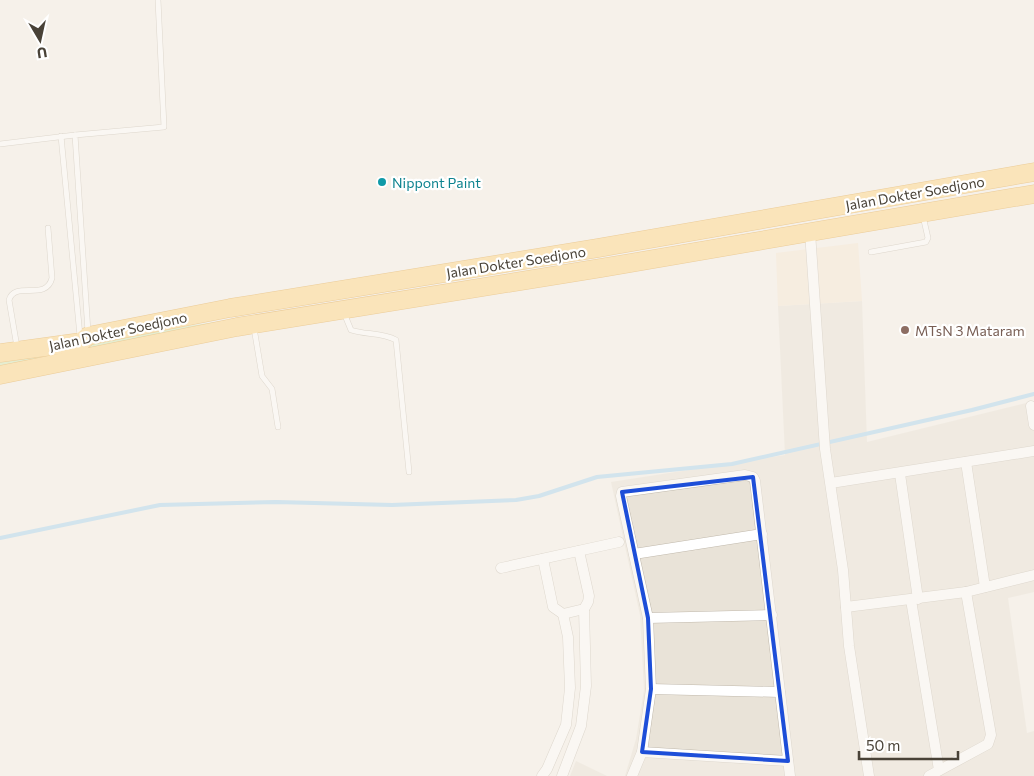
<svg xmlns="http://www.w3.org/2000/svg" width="1034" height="776" font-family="Commissioner,sans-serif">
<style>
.residential{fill:#e9e3d8}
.commercial{fill:#f6e8d5}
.green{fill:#d1e9b2}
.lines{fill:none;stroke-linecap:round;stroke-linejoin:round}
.stream{stroke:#a6d4f1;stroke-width:4}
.service-casing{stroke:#c1b9ac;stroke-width:6}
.minor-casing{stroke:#c1b9ac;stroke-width:11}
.trunk-casing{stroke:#dfa039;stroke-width:19}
.service{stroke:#fff;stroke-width:5}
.minor{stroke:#fff;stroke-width:10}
.trunk{stroke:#ffd682;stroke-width:18}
.marked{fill:none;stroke:#1d4ed8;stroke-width:4;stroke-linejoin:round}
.culture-dot{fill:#0f9aa8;stroke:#fff;stroke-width:2}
.education-dot{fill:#8d6e63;stroke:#fff;stroke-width:2}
.labels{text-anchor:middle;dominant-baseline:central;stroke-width:4.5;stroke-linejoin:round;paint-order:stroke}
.culture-label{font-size:14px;fill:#0d838f;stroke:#fff;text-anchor:start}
.street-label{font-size:14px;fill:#494237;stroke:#fff}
.education-label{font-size:14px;fill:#785e54;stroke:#fff;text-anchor:start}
</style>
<rect width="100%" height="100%" fill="#f5f1ea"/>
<!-- residential -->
<g class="residential">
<polygon points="862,301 867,442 1034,401 1034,592 1008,598 1027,733 1034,731 1034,776 625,776 636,739 644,690 640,615 611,482 785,455 778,306"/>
<polygon points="576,761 607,776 570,776"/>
</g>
<!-- commercial -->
<polygon class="commercial" points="858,243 862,301 778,306 776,253"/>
<!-- green -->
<polygon class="green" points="222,321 223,326 0,369 0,358 81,342"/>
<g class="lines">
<!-- stream -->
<polyline class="stream" points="0,538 160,505 276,502 392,505 516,500 539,496 597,477 732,464 972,410 1034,394"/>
<!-- service casing -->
<g class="service-casing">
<g id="service">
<polyline points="61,136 80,336"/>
<polyline points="0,144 75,135"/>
<polyline points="871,252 926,242 928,238 923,216"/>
<path d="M344 313 351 330C365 335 382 332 396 340L409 472"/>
<polyline points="254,328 262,376 272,389 278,427"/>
<polyline points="88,332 75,135 164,127 158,0"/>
<path d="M17 347 9 300C15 280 46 302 52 278L48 228"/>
</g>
</g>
<!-- minor casing -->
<g class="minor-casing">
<g id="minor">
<polyline points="810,232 825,449 843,570 849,646 869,776"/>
<polyline points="1031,406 1034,425"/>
<polyline points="966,462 985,587"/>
<polyline points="900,474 918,599"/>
<polyline points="831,483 1034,451"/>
<polyline points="634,554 762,534"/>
<polyline points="543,559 553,607 563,614 584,609 588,602 589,596 579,551"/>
<polyline points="501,568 619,542"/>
<polyline points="911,600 939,770"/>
<polyline points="846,607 966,592 1034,575"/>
<polyline points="648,618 772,615"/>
<polyline points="651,689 780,692"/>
<polyline points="642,752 788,761"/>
<polyline points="542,776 547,769 566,725 570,688 568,637 563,614"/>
<polyline points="562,776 581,726 586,686 584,609"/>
<polyline points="632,776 642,752 651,689 648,618 621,496 622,492 745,475 753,477 755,481 790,776"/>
<polyline points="929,776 988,744 991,735 966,592"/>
</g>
</g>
<!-- trunk casing -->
<g class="trunk-casing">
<g id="trunk">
<polyline points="0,353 81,342 88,336 230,308 598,248 1034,172"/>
<polyline points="0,375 237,327 601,268 1034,194"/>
</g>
</g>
<!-- service -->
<use href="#service" class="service"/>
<!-- minor -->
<use href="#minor" class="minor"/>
<!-- trunk -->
<use href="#trunk" class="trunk"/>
</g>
<!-- marked area -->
<path d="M0 0H1034V776H0ZM753 477 788 761 642 752 651 689 648 618 622 492Z" fill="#f5f1ea" fill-opacity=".55" fill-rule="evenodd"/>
<path class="marked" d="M753 477 788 761 642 752 651 689 648 618 622 492Z"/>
<!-- markers -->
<circle class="culture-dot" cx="382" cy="182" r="5"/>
<circle class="education-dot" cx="905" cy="330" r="5"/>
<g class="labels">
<!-- culture labels -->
<g class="culture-label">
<text x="392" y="182">Nippont Paint</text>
</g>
<!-- street labels -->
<g class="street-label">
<text transform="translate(915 193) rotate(-10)">Jalan Dokter Soedjono</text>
<text transform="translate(516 262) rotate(-9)">Jalan Dokter Soedjono</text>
<text transform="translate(118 331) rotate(-12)">Jalan Dokter Soedjono</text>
</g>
<!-- education labels -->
<g class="education-label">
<text x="915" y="330">MTsN 3 Mataram</text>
</g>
</g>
<!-- north arrow -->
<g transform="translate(40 40) rotate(171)" stroke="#ffffff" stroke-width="4" paint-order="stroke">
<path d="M0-4L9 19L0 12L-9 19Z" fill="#494237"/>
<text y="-8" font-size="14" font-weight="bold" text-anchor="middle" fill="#494237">U</text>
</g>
<!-- scale -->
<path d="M859 751v8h99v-8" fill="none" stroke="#494237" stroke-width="2.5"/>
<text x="866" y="751" font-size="15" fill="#494237" stroke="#ffffff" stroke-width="4" paint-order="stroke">50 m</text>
</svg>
